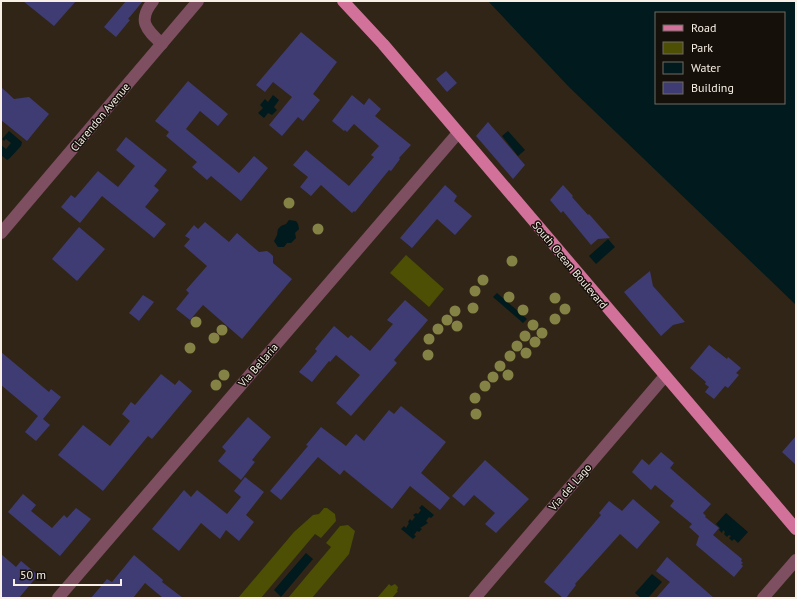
<svg xmlns="http://www.w3.org/2000/svg" width="797" height="599" font-family="'PT Sans',sans-serif">
<style>
.green{fill:#4c4f04}
.water{fill:#001a1d;fill-rule:evenodd}
.building{fill:#3f3c74}
.lines{fill:none;stroke-linecap:round;stroke-linejoin:round}
.minor{stroke:#7e4e61;stroke-width:12}
.major{stroke:#d2719a;stroke-width:12}
.tree{fill:#848245}
.labels{text-anchor:middle;dominant-baseline:central;stroke-width:3;stroke-linejoin:round;paint-order:stroke}
.street-label{font-size:11px;fill:#f8f0e7;stroke:#15100a}
</style>
<rect width="100%" height="100%" fill="#312517"/>
<!-- green -->
<g class="green">
<polygon points="406,255 444,289 429,307 390,273"/>
<polygon points="324,508 327,508 335,514 336,521 321,538 315,534 261,598 238,598 294,532 313,515 319,514"/>
<polygon points="348,525 355,531 349,554 312,598 288,598 331,547 326,543 340,526"/>
<polygon points="389,584 391,586 395,584 398,587 397,591 398,591 392,598 377,598"/>
</g>
<!-- water -->
<g class="water">
<path d="M488 1H796V305L569 87ZM656 13H784V103H656Z"/>
<polygon points="273,95 279,100 274,107 277,110 272,115 268,113 264,118 258,113 263,108 260,105 265,99 268,102"/>
<polygon points="9,131 22,142 21,146 9,159 7,160 1,155 1,145 6,149 11,143 6,139 4,141 2,139"/>
<polygon points="508,131 525,150 518,156 502,136"/>
<polygon points="289,220 296,221 298,224 299,229 295,233 296,238 291,243 287,243 284,247 278,247 274,241 277,235 278,229 281,226 286,224"/>
<polygon points="608,239 615,247 596,264 589,256"/>
<polygon points="497,293 527,319 523,323 493,297"/>
<polygon points="422,505 434,515 431,518 429,517 426,521 428,523 420,528 422,529 419,532 417,531 414,535 416,536 413,539 401,529 404,526 406,528 409,523 408,522 410,519 412,521 415,517 413,515 416,513 418,514 421,510 419,508"/>
<polygon points="726,513 748,532 738,543 734,539 732,541 729,538 731,536 729,535 727,537 724,534 725,532 723,530 722,533 719,530 720,528 716,524"/>
<polygon points="306,553 313,559 281,597 274,590"/>
<polygon points="652,574 662,582 648,598 641,598 635,593"/>
</g>
<!-- building -->
<g class="building">
<polygon points="23,1 76,1 54,26"/>
<polygon points="126,1 143,1 128,19 130,20 116,37 104,27"/>
<polygon points="301,32 337,62 313,94 320,100 303,121 298,117 282,136 269,125 292,97 273,82 265,92 256,85"/>
<polygon points="446,71 457,83 447,92 436,79"/>
<polygon points="188,81 228,114 218,126 200,111 186,129 239,173 254,156 268,168 241,201 211,176 207,180 192,167 197,162 166,136 169,132 155,121"/>
<polygon points="1,87 14,99 29,97 49,114 27,141 1,120"/>
<polygon points="352,95 364,105 369,98 381,109 375,116 411,145 399,158 400,159 391,171 389,170 355,212 354,211 352,213 321,185 311,196 300,187 308,177 293,165 306,150 349,186 374,157 371,155 379,146 354,124 347,132 345,130 344,131 332,121"/>
<polygon points="488,122 525,165 513,179 476,136"/>
<polygon points="126,137 167,170 154,186 159,190 145,207 166,224 154,238 102,196 80,223 61,207 71,195 75,198 98,171 118,187 135,166 116,150"/>
<polygon points="445,185 457,196 454,201 472,216 455,235 437,219 412,248 400,238"/>
<polygon points="563,185 573,196 572,197 588,215 589,214 610,238 598,239 591,245 563,211 561,213 550,200"/>
<polygon points="205,222 229,242 237,233 259,252 267,251 270,253 273,256 273,263 292,279 242,339 203,305 190,320 176,309 189,293 186,290 207,266 184,246 190,239 185,236 194,225 198,229"/>
<polygon points="79,227 105,249 77,281 52,259"/>
<polygon points="650,271 653,286 685,322 673,325 661,336 624,292"/>
<polygon points="143,295 154,302 139,321 129,313"/>
<polygon points="405,300 428,320 394,360 397,363 351,416 336,403 360,375 336,355 330,362 329,361 312,382 299,372 317,351 315,349 334,326 348,338 351,335 370,351 393,324 387,320"/>
<polygon points="709,345 727,359 728,357 741,368 736,373 739,375 728,388 725,386 714,399 705,392 709,387 705,384 706,382 690,368"/>
<polygon points="1,352 49,392 51,389 61,397 43,419 50,425 36,441 25,432 38,416 1,385"/>
<polygon points="161,374 175,385 179,380 192,391 152,439 148,436 103,491 58,455 83,425 110,446 130,421 122,414 131,402 135,405"/>
<polygon points="401,406 446,442 421,473 450,498 440,510 410,486 392,509 344,470 340,475 318,457 281,500 270,491 308,446 306,445 321,427 346,446 356,434 364,441 389,410 394,414"/>
<polygon points="248,417 271,437 252,460 255,462 241,480 218,461 226,451 222,447"/>
<polygon points="796,436 796,465 782,452"/>
<polygon points="661,452 674,463 670,468 711,504 703,513 706,516 705,517 719,528 713,535 742,559 741,561 743,563 741,564 743,566 734,577 696,545 699,536 689,527 692,524 670,506 674,501 655,485 651,490 632,472 642,459 649,465"/>
<polygon points="485,460 529,499 496,533 485,524 495,513 474,495 464,506 452,496"/>
<polygon points="245,477 264,492 246,515 254,522 239,541 226,530 220,539 201,523 179,551 152,529 184,490 191,497 197,490 227,514 241,497 234,491"/>
<polygon points="23,494 36,505 31,511 52,528 64,515 67,518 76,508 91,519 60,556 8,512"/>
<polygon points="633,499 660,522 637,549 620,534 575,584 576,585 566,598 563,598 544,582 601,515 599,513 609,501 622,511"/>
<polygon points="1,554 16,567 21,561 38,575 19,598 1,598"/>
<polygon points="134,555 163,580 162,582 183,598 163,598 145,583 133,598 91,598 107,579 112,582"/>
<polygon points="667,557 714,598 656,598 670,582 656,571"/>
</g>
<g class="lines">
<!-- minor -->
<g class="minor">
<path d="M153 1C137 21 146 29 162 44"/>
<polyline points="1,233 198,1"/>
<polyline points="58,598 458,133"/>
<polyline points="475,598 665,376"/>
<polyline points="763,598 796,560"/>
</g>
<!-- major -->
<polyline class="major" points="343,1 383,44 796,529"/>
</g>
<!-- trees -->
<g class="tree">
<circle cx="289" cy="203" r="5.5"/>
<circle cx="318" cy="229" r="5.5"/>
<circle cx="512" cy="261" r="5.5"/>
<circle cx="483" cy="280" r="5.5"/>
<circle cx="475" cy="291" r="5.5"/>
<circle cx="509" cy="297" r="5.5"/>
<circle cx="555" cy="298" r="5.5"/>
<circle cx="473" cy="308" r="5.5"/>
<circle cx="565" cy="309" r="5.5"/>
<circle cx="523" cy="310" r="5.5"/>
<circle cx="455" cy="311" r="5.5"/>
<circle cx="555" cy="319" r="5.5"/>
<circle cx="447" cy="320" r="5.5"/>
<circle cx="196" cy="322" r="5.5"/>
<circle cx="533" cy="325" r="5.5"/>
<circle cx="457" cy="326" r="5.5"/>
<circle cx="438" cy="329" r="5.5"/>
<circle cx="222" cy="330" r="5.5"/>
<circle cx="542" cy="333" r="5.5"/>
<circle cx="525" cy="336" r="5.5"/>
<circle cx="214" cy="338" r="5.5"/>
<circle cx="429" cy="339" r="5.5"/>
<circle cx="535" cy="342" r="5.5"/>
<circle cx="517" cy="346" r="5.5"/>
<circle cx="190" cy="348" r="5.5"/>
<circle cx="526" cy="353" r="5.5"/>
<circle cx="428" cy="355" r="5.5"/>
<circle cx="510" cy="356" r="5.5"/>
<circle cx="500" cy="366" r="5.5"/>
<circle cx="224" cy="375" r="5.5"/>
<circle cx="508" cy="375" r="5.5"/>
<circle cx="493" cy="377" r="5.5"/>
<circle cx="216" cy="385" r="5.5"/>
<circle cx="485" cy="386" r="5.5"/>
<circle cx="475" cy="398" r="5.5"/>
<circle cx="476" cy="414" r="5.5"/>
</g>
<g class="labels">
<!-- street labels -->
<g class="street-label">
<text transform="translate(100 117) rotate(-50)">Clarendon Avenue</text>
<text transform="translate(570 265) rotate(50)">South Ocean Boulevard</text>
<text transform="translate(258 365) rotate(-49)">Via Bellaria</text>
<text transform="translate(570 487) rotate(-49)">Via del Lago</text>
</g>
</g>
<!-- border -->
<rect width="797" height="599" fill="none" stroke="#f8f0e7" stroke-width="4"/>
<!-- legend -->
<rect x="655" y="12" width="130" height="92" fill="#15100a" stroke="#706a62"/>
<rect x="663" y="25" width="20" height="6" fill="#d2719a" stroke="#706a62"/>
<text x="691" y="32" font-size="12" fill="#f8f0e7">Road</text>
<rect x="663" y="42" width="20" height="12" fill="#4c4f04" stroke="#706a62"/>
<text x="691" y="52" font-size="12" fill="#f8f0e7">Park</text>
<rect x="663" y="62" width="20" height="12" fill="#001a1d" stroke="#706a62"/>
<text x="691" y="72" font-size="12" fill="#f8f0e7">Water</text>
<rect x="663" y="82" width="20" height="12" fill="#3f3c74" stroke="#706a62"/>
<text x="691" y="92" font-size="12" fill="#f8f0e7">Building</text>
<!-- scale -->
<path d="M14 579v6h107v-6" fill="none" stroke="#f8f0e7" stroke-width="2"/>
<text x="20" y="579" font-size="12" fill="#f8f0e7" stroke="#15100a" stroke-width="3" paint-order="stroke">50 m</text>
</svg>
